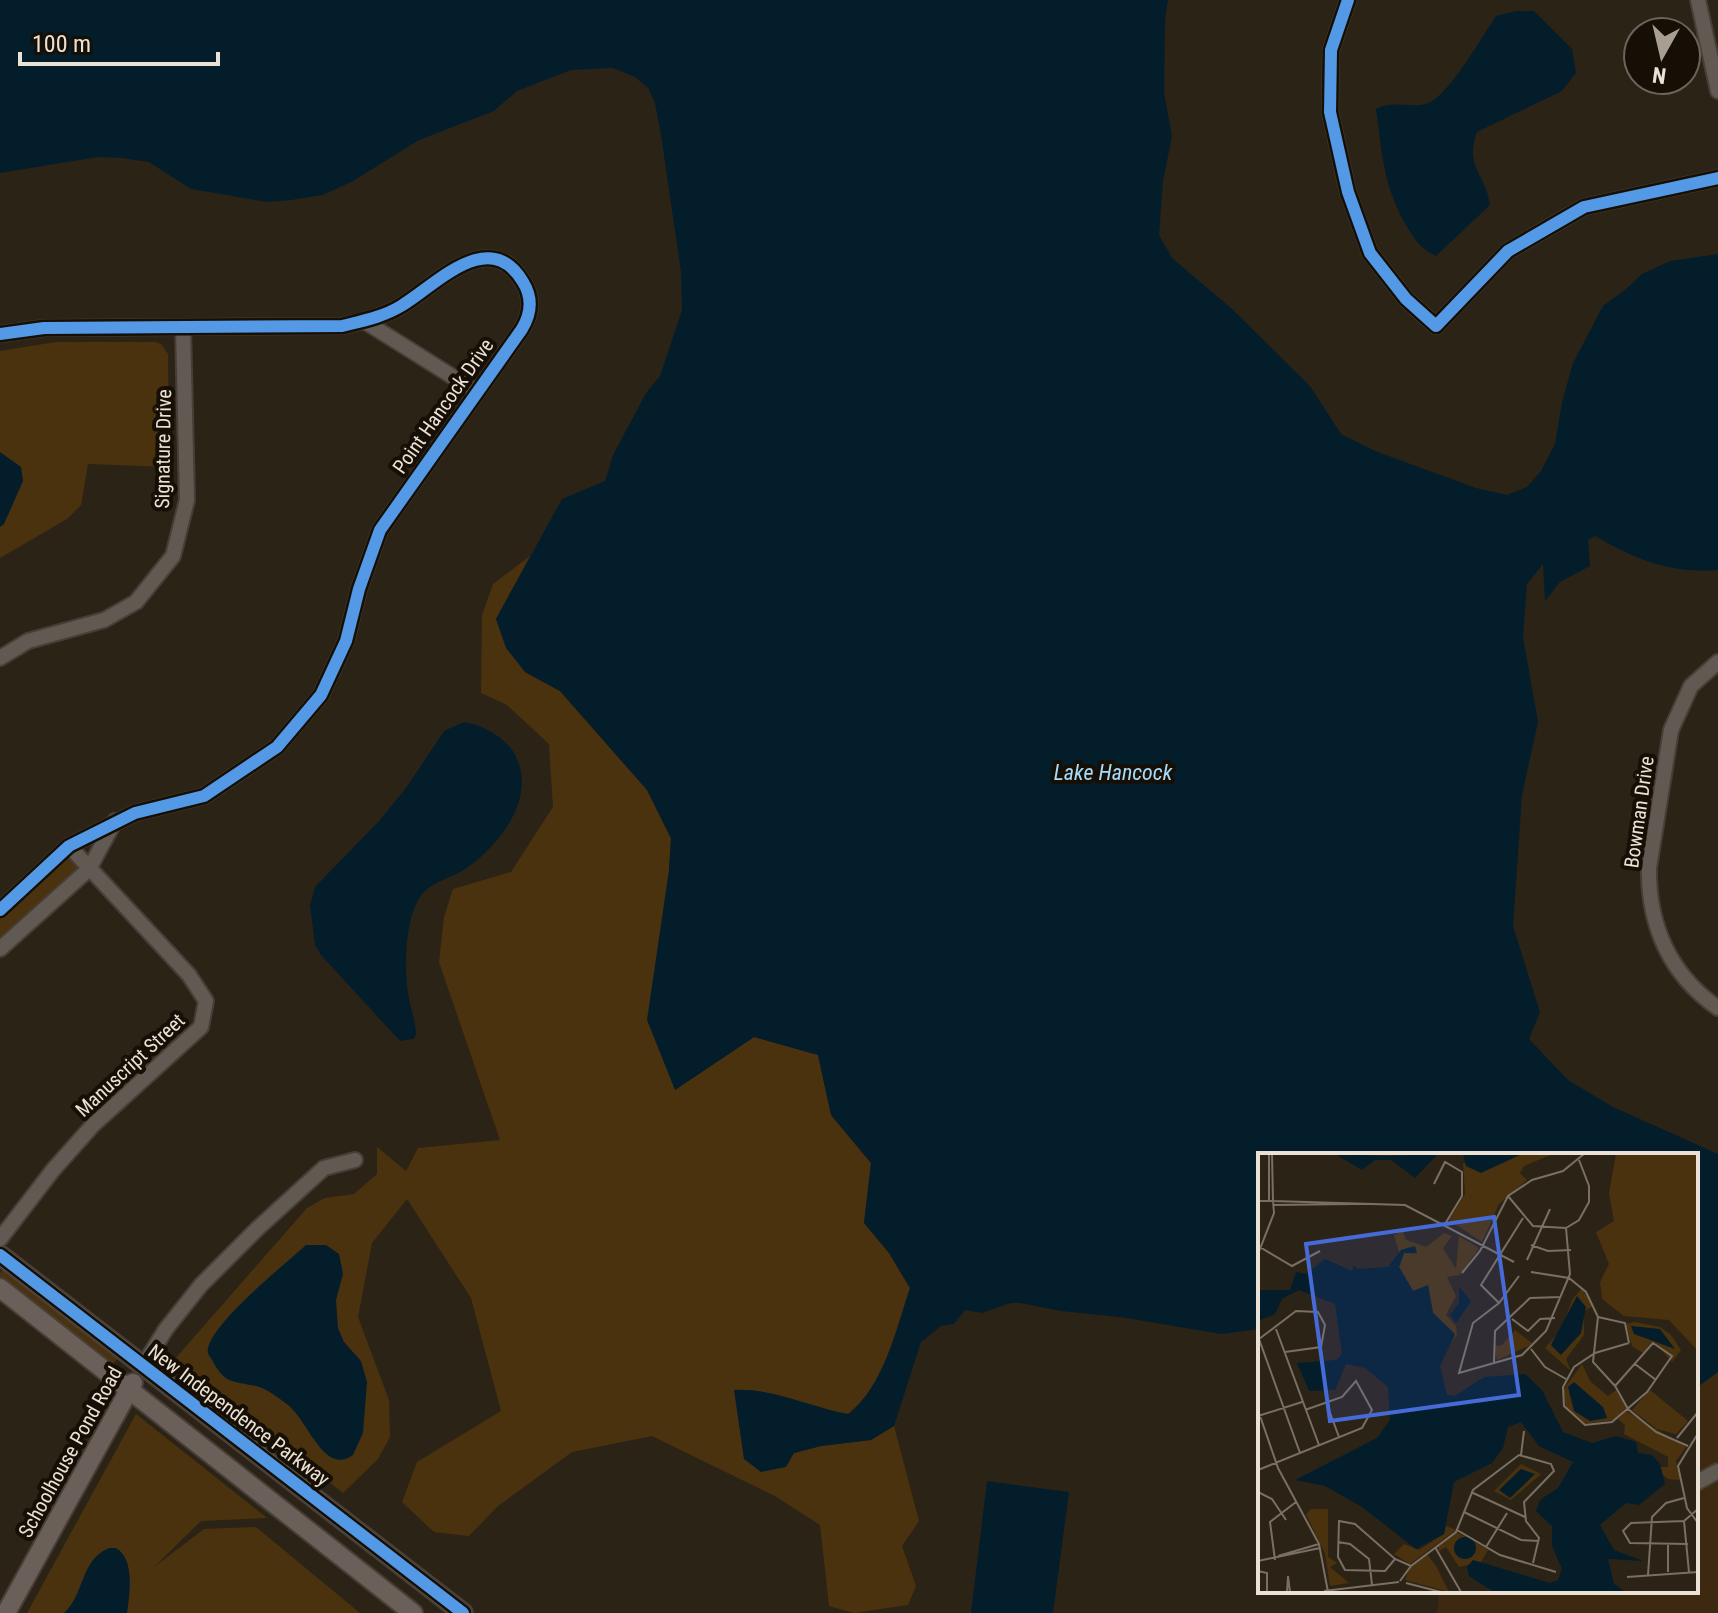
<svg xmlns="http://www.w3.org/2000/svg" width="1718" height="1613" font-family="'Roboto Condensed',sans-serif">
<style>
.built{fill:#3c290f}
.green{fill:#4a320f}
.water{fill:#041d2b}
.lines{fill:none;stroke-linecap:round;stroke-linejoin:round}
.street-casing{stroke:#473f37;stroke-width:18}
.secondary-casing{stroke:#473f37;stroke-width:22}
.street{stroke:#615a52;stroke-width:14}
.secondary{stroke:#6a6059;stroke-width:18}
.cycleway-casing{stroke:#160f06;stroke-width:17}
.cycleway{stroke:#5399e6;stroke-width:12}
.labels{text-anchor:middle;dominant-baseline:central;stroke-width:8;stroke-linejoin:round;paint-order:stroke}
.street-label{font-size:20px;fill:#ece1d5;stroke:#160f06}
.water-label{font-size:22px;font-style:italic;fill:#a7dbfa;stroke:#160f06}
.inset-road{fill:none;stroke:#796f63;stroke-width:2}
.view{fill:#466bd7;fill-opacity:0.15;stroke:#466bd7;stroke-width:4}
.inset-edge{fill:none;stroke:#ece1d5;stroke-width:4}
</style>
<rect width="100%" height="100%" fill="#2c2317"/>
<!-- built -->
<polygon class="built" points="1718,1372 1718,1613 1437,1613 1439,1591 1696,1591 1696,1388"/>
<!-- green -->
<g class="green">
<polygon points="56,342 155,342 161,344 168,354 169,467 88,464 81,505 67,519 0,558 0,351"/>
<path d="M530 556 496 619 525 672 560 691 647 790 671 839 669 870 675 1090 754 1037 818 1055 831 1115 871 1163 864 1223 889 1253 910 1288C895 1331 884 1385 848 1415L735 1391 744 1458 794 1453 821 1446 871 1440 894 1426 919 1521 902 1546 916 1586 908 1605 854 1613 829 1606 820 1525 775 1496 652 1436 572 1452 498 1506 469 1536 434 1532 402 1502 417 1462 501 1411 471 1298 407 1199 372 1243 358 1317 389 1400 390 1437 378 1459 343 1493 174 1360 307 1208 325 1198 354 1194 377 1174V1147L406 1171 418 1148 500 1140 439 962 444 917 453 889 511 872 553 807 549 744 507 705 481 693 482 615 493 584Z"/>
<polygon points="71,857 78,864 78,872 0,943 0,918 65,859"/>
<polygon points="4,1268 119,1356 111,1367 0,1283 0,1273"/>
<polygon points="136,1414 267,1518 201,1521 154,1567 204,1529 256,1527 360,1613 27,1613"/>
</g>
<!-- water -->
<g class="water">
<path d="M0 0H1168L1165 21 1164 92 1172 136 1163 181 1159 235 1172 258 1232 309 1310 386 1341 434 1375 451 1476 488 1507 495 1527 487 1541 471 1555 444 1562 402 1573 363 1603 306 1625 290 1642 274 1670 261 1718 254V570C1671 574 1634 559 1595 536L1588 540 1590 566 1560 582 1545 601 1543 564 1527 584 1523 637 1538 722 1522 795 1513 926 1540 1012 1529 1039 1568 1080 1613 1107 1718 1154V1372L1696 1388V1155H1260V1329L1221 1334 1120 1317 1061 1311 1020 1303H1011L982 1313 965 1310 954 1324 941 1326 921 1342 894 1426 871 1440 821 1446 794 1453 786 1467 761 1472 744 1459 734 1390C773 1388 810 1407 848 1414 884 1386 896 1331 910 1288L889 1253 864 1223 871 1163 831 1115 818 1055 754 1037 675 1090 647 1020 669 870 671 838 647 790 560 691 525 672 506 648 496 619 562 499 605 481 613 455 646 393 660 376 682 310 681 272 661 135 655 103 648 88 635 77 613 68 571 70 517 91 494 111 419 140 353 181 323 195 291 200 267 202 191 189 149 162 122 158 98 157 0 173Z"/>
<path d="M1516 11H1534L1572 49 1576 73 1562 91 1477 132C1464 168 1486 173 1490 205L1436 256C1420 248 1415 240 1406 225 1383 185 1382 153 1376 109 1392 100 1410 108 1426 104 1448 98 1482 36 1496 16Z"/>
<polygon points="0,452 21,467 23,481 4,524 0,527"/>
<path d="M464 722C484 725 509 739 517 759 536 801 496 850 462 871 448 879 429 883 420 897 405 920 404 966 408 993 410 1007 416 1021 416 1035L413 1039 400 1041 321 955 315 945 310 905 315 887 379 821 406 788 444 731Z"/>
<path d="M306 1245H326L339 1254 343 1274 336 1300 338 1328 344 1342 361 1361 367 1382 363 1433 353 1455C324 1476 309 1422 288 1405 280 1399 266 1388 256 1386 232 1381 225 1384 212 1360 209 1355 207 1354 208 1348 214 1321 284 1265 306 1245Z"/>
<polygon points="987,1481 1069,1492 1053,1613 971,1613"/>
<path d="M109 1548H116C135 1559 130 1594 127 1613H64C85 1594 80 1560 109 1548Z"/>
</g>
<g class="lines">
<!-- street casing -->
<g class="street-casing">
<g id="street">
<polyline points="1348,0 1331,50 1330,112 1348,192 1370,253 1406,299 1436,326 1508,251 1584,207 1718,178"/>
<polyline points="1698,0 1718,91"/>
<polyline points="364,321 477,392"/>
<path d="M0 334 44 328 342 326C362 321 383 317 401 306 435 286 489 225 523 282 533 298 531 314 522 329L380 530 359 589 346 641 321 695 277 747 204 796 135 813 69 846 0 910"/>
<polyline points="0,658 28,641 104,620 136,602 173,556 187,500 183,327"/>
<path d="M1718 662 1691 686 1671 730 1649 868C1648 925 1670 975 1718 1008"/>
<polyline points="0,949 89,869 115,821"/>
<polyline points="0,1239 53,1170 93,1125 201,1027 206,1001 189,975 69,846"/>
<polyline points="143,1366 166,1329 201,1285 258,1228 324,1168 355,1160"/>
<polyline points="1696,1483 1718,1471"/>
</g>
</g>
<!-- secondary casing -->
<g class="secondary-casing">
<g id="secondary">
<polyline points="0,1255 463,1613"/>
<polyline points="0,1288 413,1613"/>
<polyline points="6,1613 133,1383"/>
</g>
</g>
<!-- street -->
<use href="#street" class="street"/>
<!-- secondary -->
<use href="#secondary" class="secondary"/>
<!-- cycleway casing -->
<g class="cycleway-casing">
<g id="cycleway">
<polyline points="1348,0 1331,50 1330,112 1348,192 1370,253 1406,299 1436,326 1508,251 1584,207 1718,178"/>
<path d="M0 334 44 328 342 326C362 321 383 317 401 306 435 286 489 225 523 282 533 298 531 314 522 329L380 530 359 589 346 641 321 695 277 747 204 796 135 813 69 846 0 910"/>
<polyline points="0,1255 463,1613"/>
</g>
</g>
<!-- cycleway -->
<use href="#cycleway" class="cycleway"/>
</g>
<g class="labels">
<!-- street labels -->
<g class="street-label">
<text transform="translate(443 406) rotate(-55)">Point Hancock Drive</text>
<text transform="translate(163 449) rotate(-89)">Signature Drive</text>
<text transform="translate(1639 812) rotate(-82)">Bowman Drive</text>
<text transform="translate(130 1065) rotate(-43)">Manuscript Street</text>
<text transform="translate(239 1415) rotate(37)">New Independence Parkway</text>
<text transform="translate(70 1452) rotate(-61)">Schoolhouse Pond Road</text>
</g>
<!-- water labels -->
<g class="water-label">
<text x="1113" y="772">Lake Hancock</text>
</g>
</g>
<!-- overview -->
<g transform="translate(1258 1153)">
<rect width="440" height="440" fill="#2c2317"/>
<path d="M264 1H295L266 13 262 20 269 27 241 51 224 89 191 67 207 41 205 10 228 16ZM358 1H440V198L411 167 366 163 344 146 342 129 351 111 338 79 356 68 351 40ZM145 78 148 87 168 94 186 80 194 83 185 95 198 116 201 83 221 95 202 122 189 124 198 143 188 162 198 173 199 182 194 189 197 182 175 160 170 133 155 138 141 114 146 99 157 101 152 94 141 99 136 82ZM324 135 335 153 326 158V182L308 206 313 218 287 195 304 176 314 147ZM377 169 402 174 413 182 423 197 414 209 397 189 385 200 374 193 368 171ZM257 177 275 191 239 207 236 193 244 192ZM324 211 332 228 350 243 358 237 368 255 356 267 326 271 308 255 305 237ZM392 237 430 268 418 281 399 276 374 257ZM368 258 428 294 418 308 422 327 410 326 396 314H410V304L366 281 367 272 360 266ZM263 311 283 321 253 347 236 338ZM53 356H70V404L79 410 72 414 91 430 72 433 67 401 48 361ZM188 373 198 377 152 411 136 401 146 391 161 397 186 381ZM199 379 230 397 223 409 201 414 188 394 181 398 180 393ZM169 401 178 413 191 439 147 427 152 415Z" fill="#4a320f"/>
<path d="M77 1 129 3 180 1 157 25 133 7H117L104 17ZM205 1H264L223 20 208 13ZM157 93 159 100H146L141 114 155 138 170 132 175 160 197 181 182 213 189 242 197 243 226 224 267 221 284 237 305 279 334 290 358 283 378 289 380 300 394 302 402 311 407 331 381 352 368 350 342 372 356 397 385 408 350 406 356 431 367 439H236L211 423 209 414 215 407 292 430 300 427 304 416 294 393V373L278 358 282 347 300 335 315 309 281 293 263 269 250 274 245 295 234 310 196 329 186 381 158 396 104 354 67 333 37 327 119 285 132 267 130 234 107 215 88 211 77 237 51 238 39 210 78 207 84 201 77 151 41 137 24 146 17 161 0 168V137H32L38 119 48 121 67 106 94 118 96 112 99 116 130 114 143 97ZM201 134 213 148 198 170 192 162 201 150ZM319 143 328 154 323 180 303 202 293 192ZM373 173 402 176 417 196 376 181ZM316 229 345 254 349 265 332 268 316 258 310 234ZM263 316 277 321 252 345 241 337ZM196 395a11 11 0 1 1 22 0a11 11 0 1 1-22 0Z" fill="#041d2b"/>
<path class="inset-road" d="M11 1V48M14 1 15 48 147 52 256 109M176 31 187 9 204 19V43L187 71M250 43 275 73 308 75 321 67 331 49V33L321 7M0 48H15L16 60 0 101M15 52 96 51M273 92 290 98 313 97M0 93 34 113 62 98M269 107 292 56M273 119 311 125 328 139 340 164 335 209 357 233M204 120 222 98 250 43 274 27 305 18 326 1M261 123 241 150 215 170 201 220 264 202 288 178 312 121 308 75M241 150 223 132 265 65M340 164 367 170 371 190M254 166 270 178 282 166 297 165M18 176 61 292M273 196 287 214 308 226M27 199 63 194 67 172 60 159 38 158 1 186 42 300M236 209 237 178 272 145 303 144M377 211 398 227M356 231 370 256 398 279 430 293M357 233 395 190 414 203 389 239 354 269 327 272 306 253 305 234 316 214 337 200 371 190M68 249 81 284M0 257 20 315 61 391 70 439M0 263 44 249M439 282 420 313 429 355 440 370M419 285 440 259M263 302 266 278M0 317 104 275 114 257 98 228 84 244 47 257M0 339 14 346 28 367M213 339 267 364M206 359 263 387 281 388M426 368 431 419M199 377 242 402 298 419M80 389 92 391 111 406 114 432M410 391V419M430 391 372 390 365 378 373 370 426 368 440 356M177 394 203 439M228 394 249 360M20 403 61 391M137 406 127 418 87 417 80 404 81 368 97 371 137 406 153 413M17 407 12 369 38 349M0 408 62 395M0 418 9 420V439M390 422 394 364 408 350 426 345M369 424 440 419M142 428 153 413 198 379 215 337 261 302 293 311 296 318 266 349 268 368 281 385 275 410M148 430 183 439M66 438 141 429M29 439 30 423 32 439"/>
<path class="view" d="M236 64 261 242 72 268 48 91Z"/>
<rect width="440" height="440" class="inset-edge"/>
</g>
<!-- north arrow -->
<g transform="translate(1662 56) rotate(188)"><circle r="38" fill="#160f06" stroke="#6c6359" stroke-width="2"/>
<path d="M0-6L14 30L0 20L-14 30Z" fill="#a99e92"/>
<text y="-12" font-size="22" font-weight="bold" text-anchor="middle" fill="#ece1d5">N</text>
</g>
<!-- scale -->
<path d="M20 52v12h198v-12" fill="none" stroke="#ece1d5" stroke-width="4"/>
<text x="32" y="52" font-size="24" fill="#ece1d5" stroke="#160f06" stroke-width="6" paint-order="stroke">100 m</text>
</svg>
